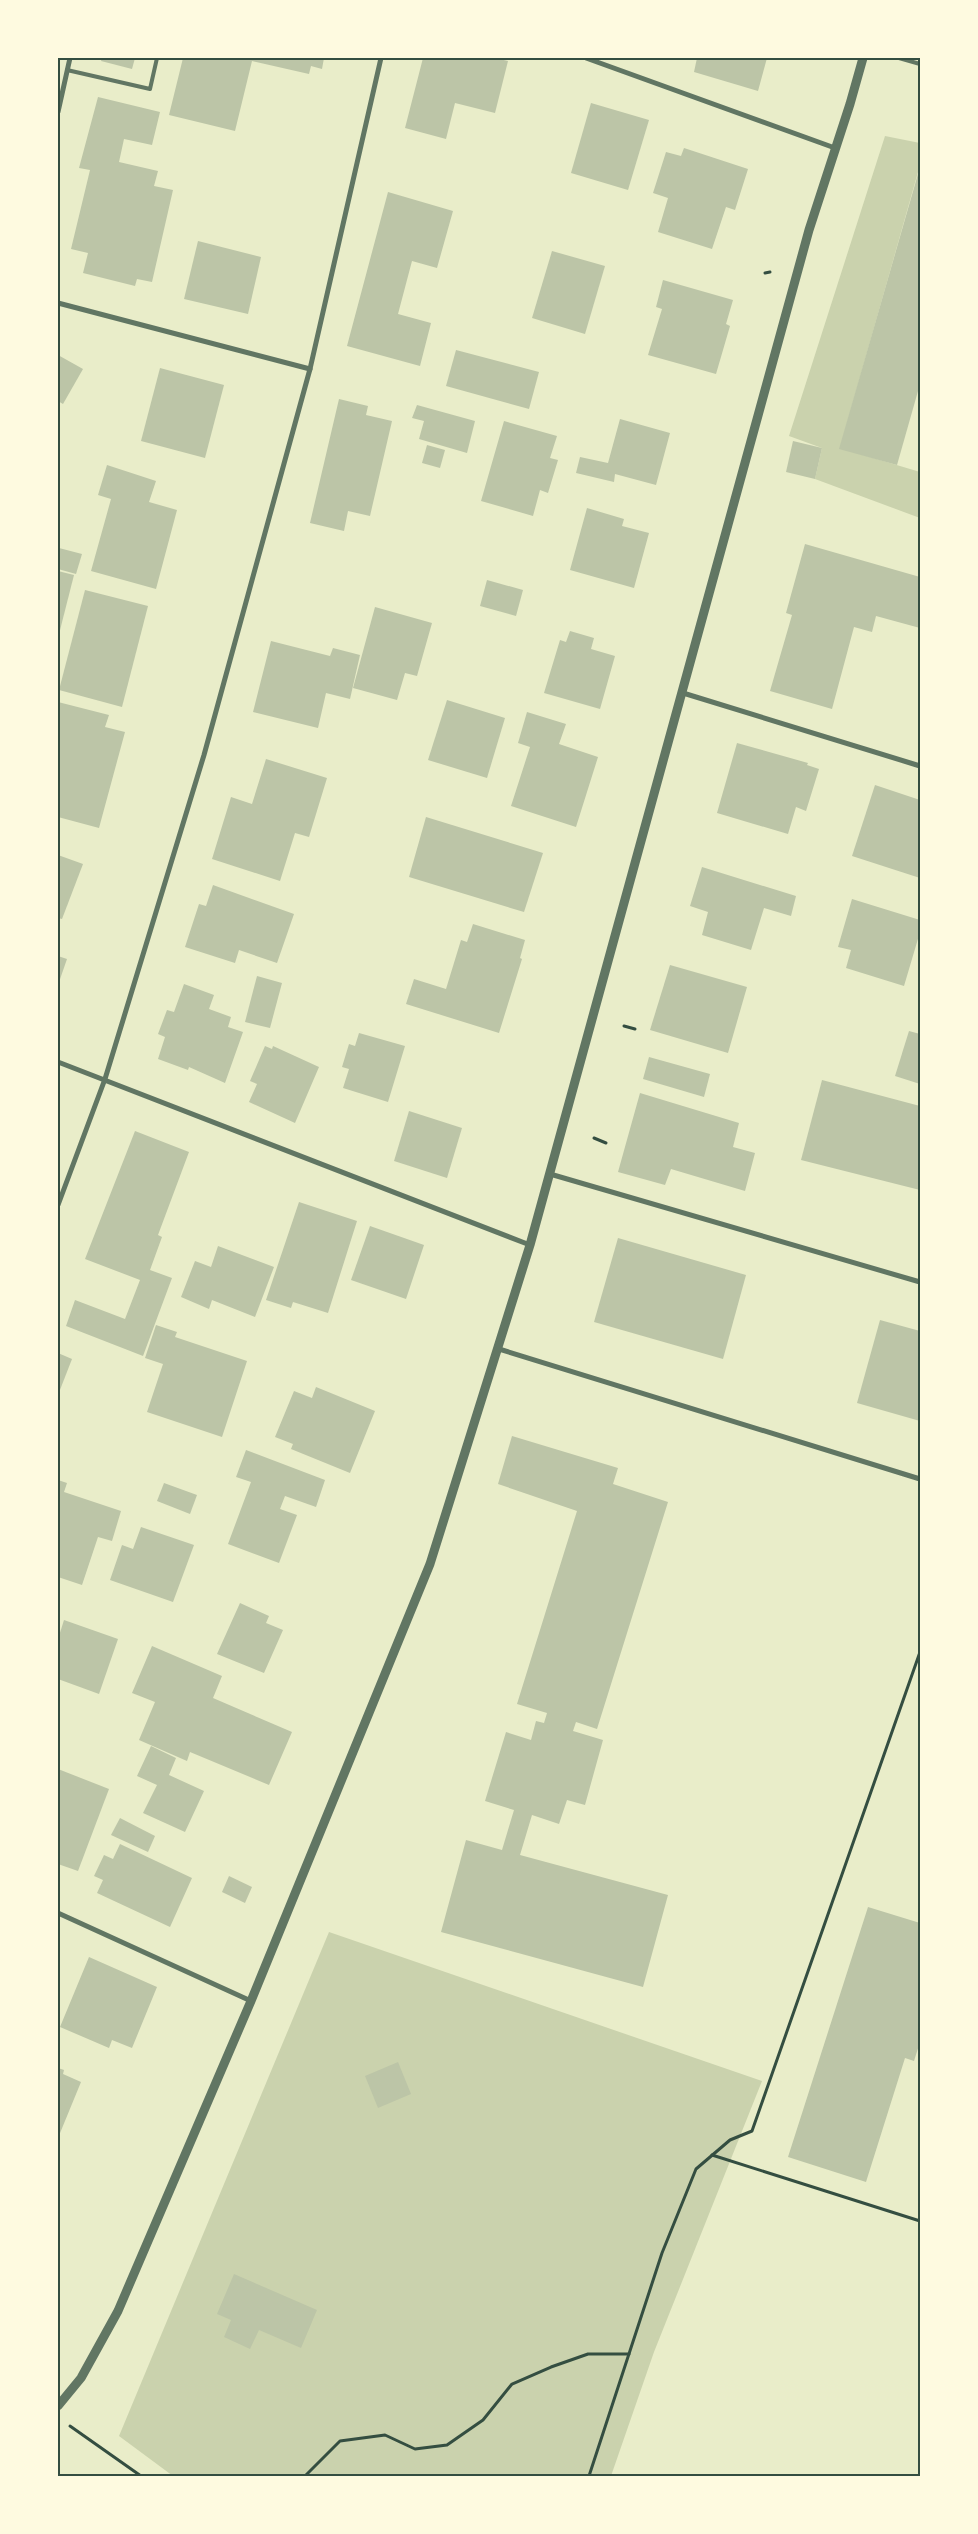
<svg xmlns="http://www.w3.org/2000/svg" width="978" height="2534" font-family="'Sofia Sans Condensed',sans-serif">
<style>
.green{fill:#cad2ad}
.building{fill:#bcc5a7}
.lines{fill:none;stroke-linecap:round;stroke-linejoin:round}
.path{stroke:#344e41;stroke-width:3}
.service{stroke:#617663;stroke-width:4}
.minor{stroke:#617663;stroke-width:5}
.tertiary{stroke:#617663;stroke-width:9}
.neatline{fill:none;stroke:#344e41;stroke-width:2}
</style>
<rect width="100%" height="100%" fill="#e9edc9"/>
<!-- green -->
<g class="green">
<polygon points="885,136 920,143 920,165 840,448 920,472 920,518 815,479 822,448 789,436"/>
<polygon points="329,1932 762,2081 654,2352 611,2476 173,2476 119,2436"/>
</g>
<!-- building -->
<g class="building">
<polygon points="102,58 135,58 132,69 101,61"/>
<polygon points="183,58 324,58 322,69 311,66 309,74 252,61 235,131 169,115"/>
<polygon points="423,58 495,58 508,61 495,113 455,103 446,139 405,128"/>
<polygon points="697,58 767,58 758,91 694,72"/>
<polygon points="98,97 160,112 152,145 124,139 119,162 158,171 154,186 173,190 152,282 137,279 135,286 83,273 88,253 71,249 90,170 79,168"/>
<polygon points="591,103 649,120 628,190 571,173"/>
<polygon points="684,148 748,169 735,210 726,207 712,249 658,232 668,198 653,193 666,152 681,156"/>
<polygon points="920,167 920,384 897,465 839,449"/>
<polygon points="388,192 453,211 437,268 412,261 398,314 431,323 420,366 347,346"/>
<polygon points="198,241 261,257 248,314 184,299"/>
<polygon points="552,251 605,266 585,334 532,318"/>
<polygon points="663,280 733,300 726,324 730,326 716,374 648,355 662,309 656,307"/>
<polygon points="456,350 539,372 529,409 446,386"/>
<polygon points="58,355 83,369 63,404 58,401"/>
<polygon points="160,368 224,385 205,458 141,441"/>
<polygon points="339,399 368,406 366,415 392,421 370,516 348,511 344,531 310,523"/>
<polygon points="417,405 475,421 467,453 419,439 424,421 412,418"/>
<polygon points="620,419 670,433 656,485 615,474 614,482 576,473 580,457 608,463"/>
<polygon points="504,421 557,436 550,458 558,460 548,493 540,490 533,516 481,501"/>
<polygon points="793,441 822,448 815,479 786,472"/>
<polygon points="427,445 445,450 440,468 422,463"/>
<polygon points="107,465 156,481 149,502 177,510 156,589 91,571 111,499 98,495"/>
<polygon points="587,508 624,519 622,526 649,533 634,588 570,570"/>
<polygon points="805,544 920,577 920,628 876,616 872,632 854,627 832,709 770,691 792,615 786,613"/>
<polygon points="59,548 82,554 76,574 58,569"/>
<polygon points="58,571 74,575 58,638"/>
<polygon points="487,580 523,590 516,616 480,606"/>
<polygon points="85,590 148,606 122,707 59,690"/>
<polygon points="375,607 432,623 417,676 405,673 397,700 353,688"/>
<polygon points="570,631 594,638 591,649 615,656 600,709 544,693 560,640 566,642"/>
<polygon points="271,641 330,656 333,648 360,655 350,699 326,693 318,728 253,712"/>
<polygon points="447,700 505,718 487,778 428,760"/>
<polygon points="58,702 109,715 105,727 125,732 99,828 58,817"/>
<polygon points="527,712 566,724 559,744 598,757 576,827 511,806 530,747 518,743"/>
<polygon points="737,743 808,763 807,765 819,769 806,811 796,807 788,834 717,813"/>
<polygon points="266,759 327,778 309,837 295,833 280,881 212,859 231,797 252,804"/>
<polygon points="875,785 920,800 920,878 852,856"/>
<polygon points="426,817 543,853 524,912 409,877"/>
<polygon points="58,855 83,864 62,919 58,918"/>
<polygon points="702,867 796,896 791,916 764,908 751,950 702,935 708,912 690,906"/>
<polygon points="213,885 294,914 277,963 239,950 235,963 185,947 199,904 206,906"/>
<polygon points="852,899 920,920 920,932 904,986 846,968 851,950 838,947"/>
<polygon points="473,924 525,940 520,958 522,959 499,1033 406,1004 414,979 446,989 461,940 467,942"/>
<polygon points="58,956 67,959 58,985"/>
<polygon points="670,965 747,987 728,1053 650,1030"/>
<polygon points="257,976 282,983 270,1028 245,1022"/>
<polygon points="184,984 214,995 209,1009 231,1017 228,1027 243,1032 225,1083 189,1067 188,1070 158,1059 165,1037 158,1034 167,1010 174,1012"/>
<polygon points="909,1031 920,1034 920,1084 895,1076"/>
<polygon points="359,1033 405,1046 388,1102 343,1088 349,1069 342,1067 349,1044 355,1046"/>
<polygon points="265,1046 272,1049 273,1046 319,1067 295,1123 249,1102 257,1084 250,1081"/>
<polygon points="649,1057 710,1074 704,1097 643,1079"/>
<polygon points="822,1080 920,1106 920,1190 801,1160"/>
<polygon points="640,1093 739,1123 733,1147 755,1153 745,1191 671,1169 665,1185 618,1172"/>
<polygon points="409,1111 462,1128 447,1178 394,1161"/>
<polygon points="135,1131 189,1152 158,1235 162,1237 150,1270 172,1278 143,1356 66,1326 75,1300 125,1319 140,1280 85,1259"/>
<polygon points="299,1202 357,1221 328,1313 293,1302 291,1308 266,1300"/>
<polygon points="370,1226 424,1245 406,1299 351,1280"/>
<polygon points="618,1238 746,1275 723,1359 594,1322"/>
<polygon points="218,1246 274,1267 255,1317 212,1300 209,1309 181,1297 195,1261 211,1267"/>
<polygon points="880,1320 920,1331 920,1421 857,1403"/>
<polygon points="156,1325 177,1332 175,1337 247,1361 222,1437 147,1412 163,1364 145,1358"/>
<polygon points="58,1353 72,1359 58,1395"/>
<polygon points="316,1387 375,1411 350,1473 291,1449 293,1444 275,1437 294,1391 312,1398"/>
<polygon points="512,1436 618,1468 613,1484 668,1502 597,1729 576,1722 573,1731 603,1740 585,1805 567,1800 559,1824 532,1815 520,1855 668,1895 643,1987 441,1932 466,1840 502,1850 514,1810 485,1801 506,1732 531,1740 536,1721 544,1723 547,1713 517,1704 577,1511 498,1484"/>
<polygon points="246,1450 325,1480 316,1507 285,1496 280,1509 297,1515 279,1563 228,1544 251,1482 236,1477"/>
<polygon points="58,1480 67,1483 64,1492 121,1511 112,1541 98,1537 82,1585 58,1577"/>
<polygon points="164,1483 197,1495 190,1514 157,1501"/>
<polygon points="141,1527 194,1545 173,1602 110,1580 122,1545 133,1549"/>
<polygon points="240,1603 269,1616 266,1623 283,1630 264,1673 217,1654"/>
<polygon points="64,1620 118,1639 99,1694 58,1679 58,1639"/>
<polygon points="152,1646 222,1676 213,1698 292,1732 269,1785 190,1752 187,1761 139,1740 155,1702 132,1693"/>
<polygon points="151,1746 176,1758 169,1775 204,1791 185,1832 143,1813 157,1785 137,1776"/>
<polygon points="58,1769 109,1789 78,1871 58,1864"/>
<polygon points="120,1818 155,1836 148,1852 111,1835"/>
<polygon points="120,1844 192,1878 170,1927 97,1893 103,1880 94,1876 104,1855 113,1859"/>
<polygon points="229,1876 252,1887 245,1903 222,1892"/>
<polygon points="868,1907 920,1923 920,2042 914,2061 905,2058 866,2182 788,2157"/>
<polygon points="89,1957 157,1987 132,2048 112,2040 109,2048 60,2027"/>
<polygon points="398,2062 411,2094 378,2108 365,2076"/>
<polygon points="58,2068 64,2070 63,2074 81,2082 58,2138"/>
<polygon points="234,2274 317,2310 301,2348 259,2330 250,2349 224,2337 231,2320 217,2314"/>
</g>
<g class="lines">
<!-- path -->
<g class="path">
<polyline points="765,273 770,272"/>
<polyline points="624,1026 635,1029"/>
<polyline points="594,1138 606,1143"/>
<polyline points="712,2155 920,2221"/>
<polyline points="70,2426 141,2476"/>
<polyline points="305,2476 340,2441 385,2435 415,2449 447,2445 483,2420 512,2384 551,2367 588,2354 629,2354"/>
<polyline points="589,2476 662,2253 696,2169 730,2140 752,2131 920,1652"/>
</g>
<!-- service -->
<g class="service">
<polyline points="899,58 920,64"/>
<polyline points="67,70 150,89 157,58"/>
</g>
<!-- minor -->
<g class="minor">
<polyline points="586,58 835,148"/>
<polyline points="58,112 70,58"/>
<polyline points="58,303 310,369"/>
<polyline points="683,693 920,766"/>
<polyline points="58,1062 530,1245"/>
<polyline points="550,1174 920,1282"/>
<polyline points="58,1205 105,1079 204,755 310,369 381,58"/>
<polyline points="499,1349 920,1479"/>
<polyline points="58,1913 251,2001"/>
</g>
<!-- tertiary -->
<polyline class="tertiary" points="58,2406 81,2378 118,2311 251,2001 430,1564 530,1245 809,230 850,104 863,58"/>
</g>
<!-- border -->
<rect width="978" height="2534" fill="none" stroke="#fefae0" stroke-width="118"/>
<rect x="59" y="59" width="860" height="2416" class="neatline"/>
</svg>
